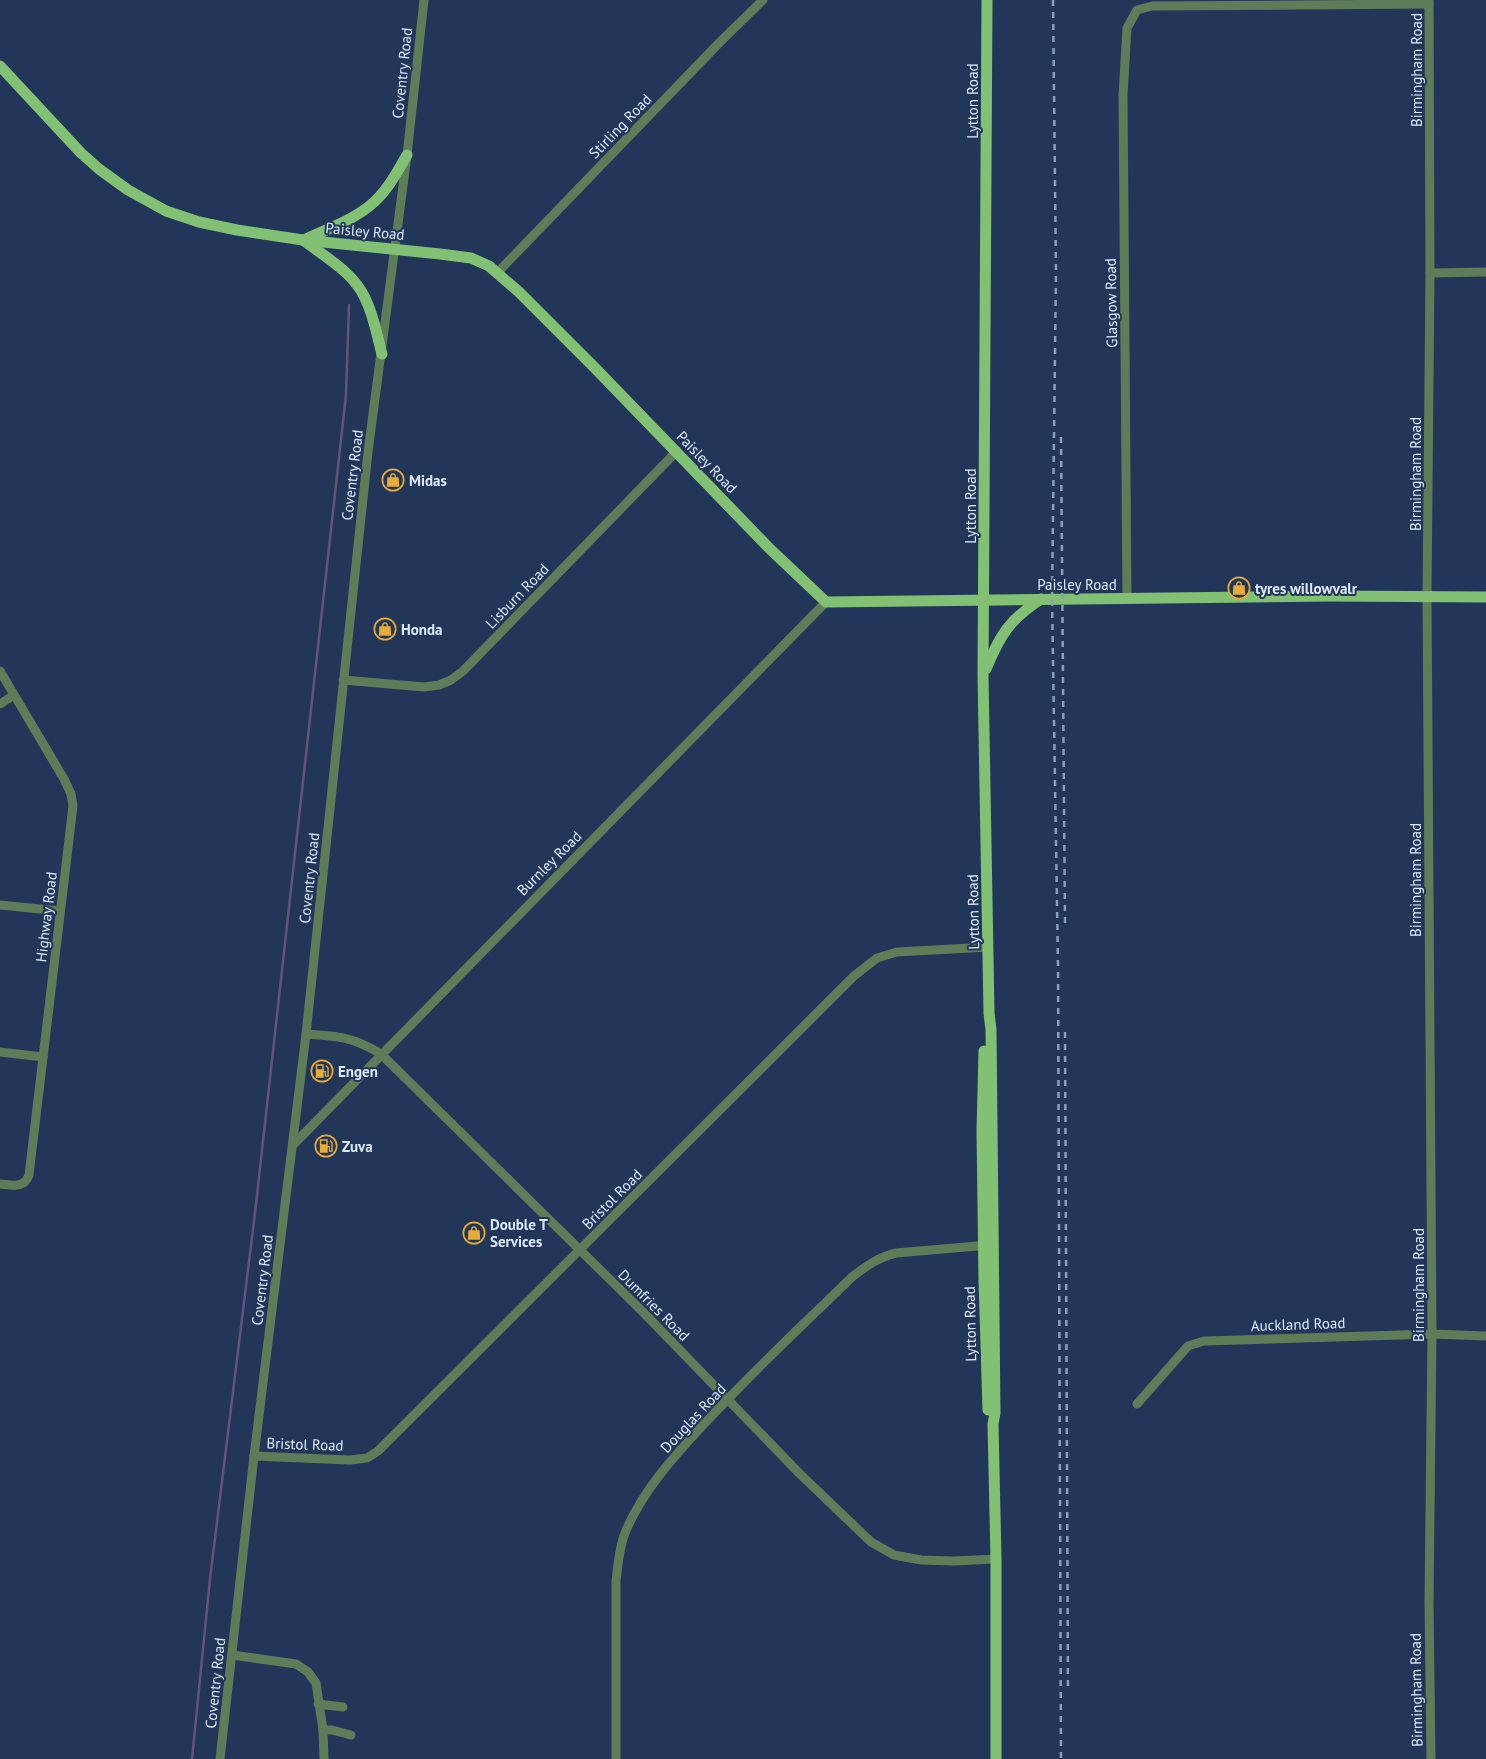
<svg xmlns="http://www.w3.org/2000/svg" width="1486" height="1759" font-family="'PT Sans',sans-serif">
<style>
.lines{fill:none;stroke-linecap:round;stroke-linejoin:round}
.stream{stroke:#685276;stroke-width:2.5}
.minor{stroke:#5e7c57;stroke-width:9}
.major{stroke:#82c174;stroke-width:11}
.rail{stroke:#8d9db6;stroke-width:2.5;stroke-dasharray:6 6;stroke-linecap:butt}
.labels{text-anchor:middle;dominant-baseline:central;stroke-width:4;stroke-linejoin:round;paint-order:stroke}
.street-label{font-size:15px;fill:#dee9fb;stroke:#213659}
.poi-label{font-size:15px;font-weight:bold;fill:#dee9fb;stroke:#213659;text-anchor:start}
</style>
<rect width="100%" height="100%" fill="#213659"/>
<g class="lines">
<!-- stream -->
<polyline class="stream" points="192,1759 210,1579 255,1213 346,395 349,305"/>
<!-- minor -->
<g class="minor">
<polyline points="1429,0 1430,273 1427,596 1432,1334 1429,1602 1431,1759"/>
<polyline points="498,272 720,42 763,0"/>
<polyline points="1430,273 1486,272"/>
<polyline points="1127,599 1123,95 1127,28 1137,10 1152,6 1429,4"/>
<path d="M0 671 64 779 71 794 73 806 29 1175C24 1189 12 1185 0 1184"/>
<polyline points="343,680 424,687 439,685 451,680 463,671 677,451"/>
<polyline points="0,704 14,695"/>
<polyline points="0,905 60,911"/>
<path d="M306 1034C338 1036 353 1037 381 1054L643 1312 799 1473 871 1542 894 1555 921 1560 954 1561 996 1559"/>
<polyline points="0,1052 43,1057"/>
<polyline points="293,1145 826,602"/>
<polyline points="1137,1404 1188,1346 1204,1341 1432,1334 1486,1336"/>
<polyline points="254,1456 350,1460 367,1458 378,1451 854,976 877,958 897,952 988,947"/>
<polyline points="232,1655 296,1664 308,1672 316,1683 323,1730 324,1759"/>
<polyline points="318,1704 343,1707"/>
<polyline points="323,1730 332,1730 351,1735"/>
<polyline points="220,1759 254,1456 306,1034 368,452 407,155 424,0"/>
<path d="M616 1759V1581C618 1565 619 1548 625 1533 642 1491 675 1455 706 1422 752 1372 803 1325 852 1277 866 1266 879 1257 896 1253L989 1245"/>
</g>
<!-- major -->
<g class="major">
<polyline points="987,0 983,675 989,1013 991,1030 995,1413 993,1424 996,1559 996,1759"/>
<polyline points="0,66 81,153 99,169 128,190 166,211 199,222 237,230 303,240 440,254 471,258 489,266 519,292 595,368 769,548 826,602 1330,596 1486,597"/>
<path d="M303 240C325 257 353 272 365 298 374 316 377 336 382 354"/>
<path d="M304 240C327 229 354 220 373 203 388 190 397 172 407 155"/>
<path d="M986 669C1000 635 1009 620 1041 599"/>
<polyline points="984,1051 982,1131 984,1280 988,1410"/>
</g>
<!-- rail -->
<g class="rail">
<polyline points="1053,0 1056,272 1052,599 1058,964 1061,1759"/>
<polyline points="1061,437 1065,924"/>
<polyline points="1065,1032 1068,1687"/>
</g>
</g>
<!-- icons -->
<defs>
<g id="shop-ring" transform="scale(1.125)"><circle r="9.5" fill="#213659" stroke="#e7ac37" stroke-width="1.5"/><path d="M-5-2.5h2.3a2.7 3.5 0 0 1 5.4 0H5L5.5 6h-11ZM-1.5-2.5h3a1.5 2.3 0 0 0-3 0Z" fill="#e7ac37"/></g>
<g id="fuel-ring" transform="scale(1.125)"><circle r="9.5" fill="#213659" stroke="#e7ac37" stroke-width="1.5"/><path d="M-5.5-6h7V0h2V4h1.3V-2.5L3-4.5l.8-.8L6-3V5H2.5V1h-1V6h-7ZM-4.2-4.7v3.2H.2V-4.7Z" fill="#e7ac37"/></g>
</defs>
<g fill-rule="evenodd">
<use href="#shop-ring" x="393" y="480"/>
<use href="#shop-ring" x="1239" y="588"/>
<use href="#shop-ring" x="385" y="629"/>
<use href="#fuel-ring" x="322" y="1071"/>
<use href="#fuel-ring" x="326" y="1146"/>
<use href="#shop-ring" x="474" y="1233"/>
</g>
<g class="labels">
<!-- street labels -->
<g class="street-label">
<text transform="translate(1416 70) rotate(-90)">Birmingham Road</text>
<text transform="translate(402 73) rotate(-84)">Coventry Road</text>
<text transform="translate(972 101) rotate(-90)">Lytton Road</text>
<text transform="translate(620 126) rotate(-46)">Stirling Road</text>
<text transform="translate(365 231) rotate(5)">Paisley Road</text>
<text transform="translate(1111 303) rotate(-91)">Glasgow Road</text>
<text transform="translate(707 462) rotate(46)">Paisley Road</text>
<text transform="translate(1415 474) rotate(-90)">Birmingham Road</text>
<text transform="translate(352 475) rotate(-83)">Coventry Road</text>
<text transform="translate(970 506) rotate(-90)">Lytton Road</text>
<text x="1077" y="584">Paisley Road</text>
<text transform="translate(517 596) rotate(-46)">Lisburn Road</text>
<text transform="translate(549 863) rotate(-45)">Burnley Road</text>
<text transform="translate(309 878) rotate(-84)">Coventry Road</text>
<text transform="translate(1415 880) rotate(-90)">Birmingham Road</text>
<text transform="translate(973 912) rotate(-91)">Lytton Road</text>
<text transform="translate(46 917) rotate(-83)">Highway Road</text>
<text transform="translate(612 1199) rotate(-45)">Bristol Road</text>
<text transform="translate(262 1280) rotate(-83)">Coventry Road</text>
<text transform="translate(1418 1285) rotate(-90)">Birmingham Road</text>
<text transform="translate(654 1305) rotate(45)">Dumfries Road</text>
<text transform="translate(970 1324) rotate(-91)">Lytton Road</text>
<text transform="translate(1298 1324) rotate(-2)">Auckland Road</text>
<text transform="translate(693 1418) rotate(-47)">Douglas Road</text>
<text transform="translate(305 1444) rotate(2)">Bristol Road</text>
<text transform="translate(215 1683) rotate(-84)">Coventry Road</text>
<text transform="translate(1416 1690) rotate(-91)">Birmingham Road</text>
</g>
<!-- poi labels -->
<g class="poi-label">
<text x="409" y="480">Midas</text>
<text x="1255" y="588">tyres willowvalr</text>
<text x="401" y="629">Honda</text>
<text x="338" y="1071">Engen</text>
<text x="342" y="1146">Zuva</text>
<text x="490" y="1224">Double T<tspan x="490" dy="17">Services</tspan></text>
</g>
</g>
</svg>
